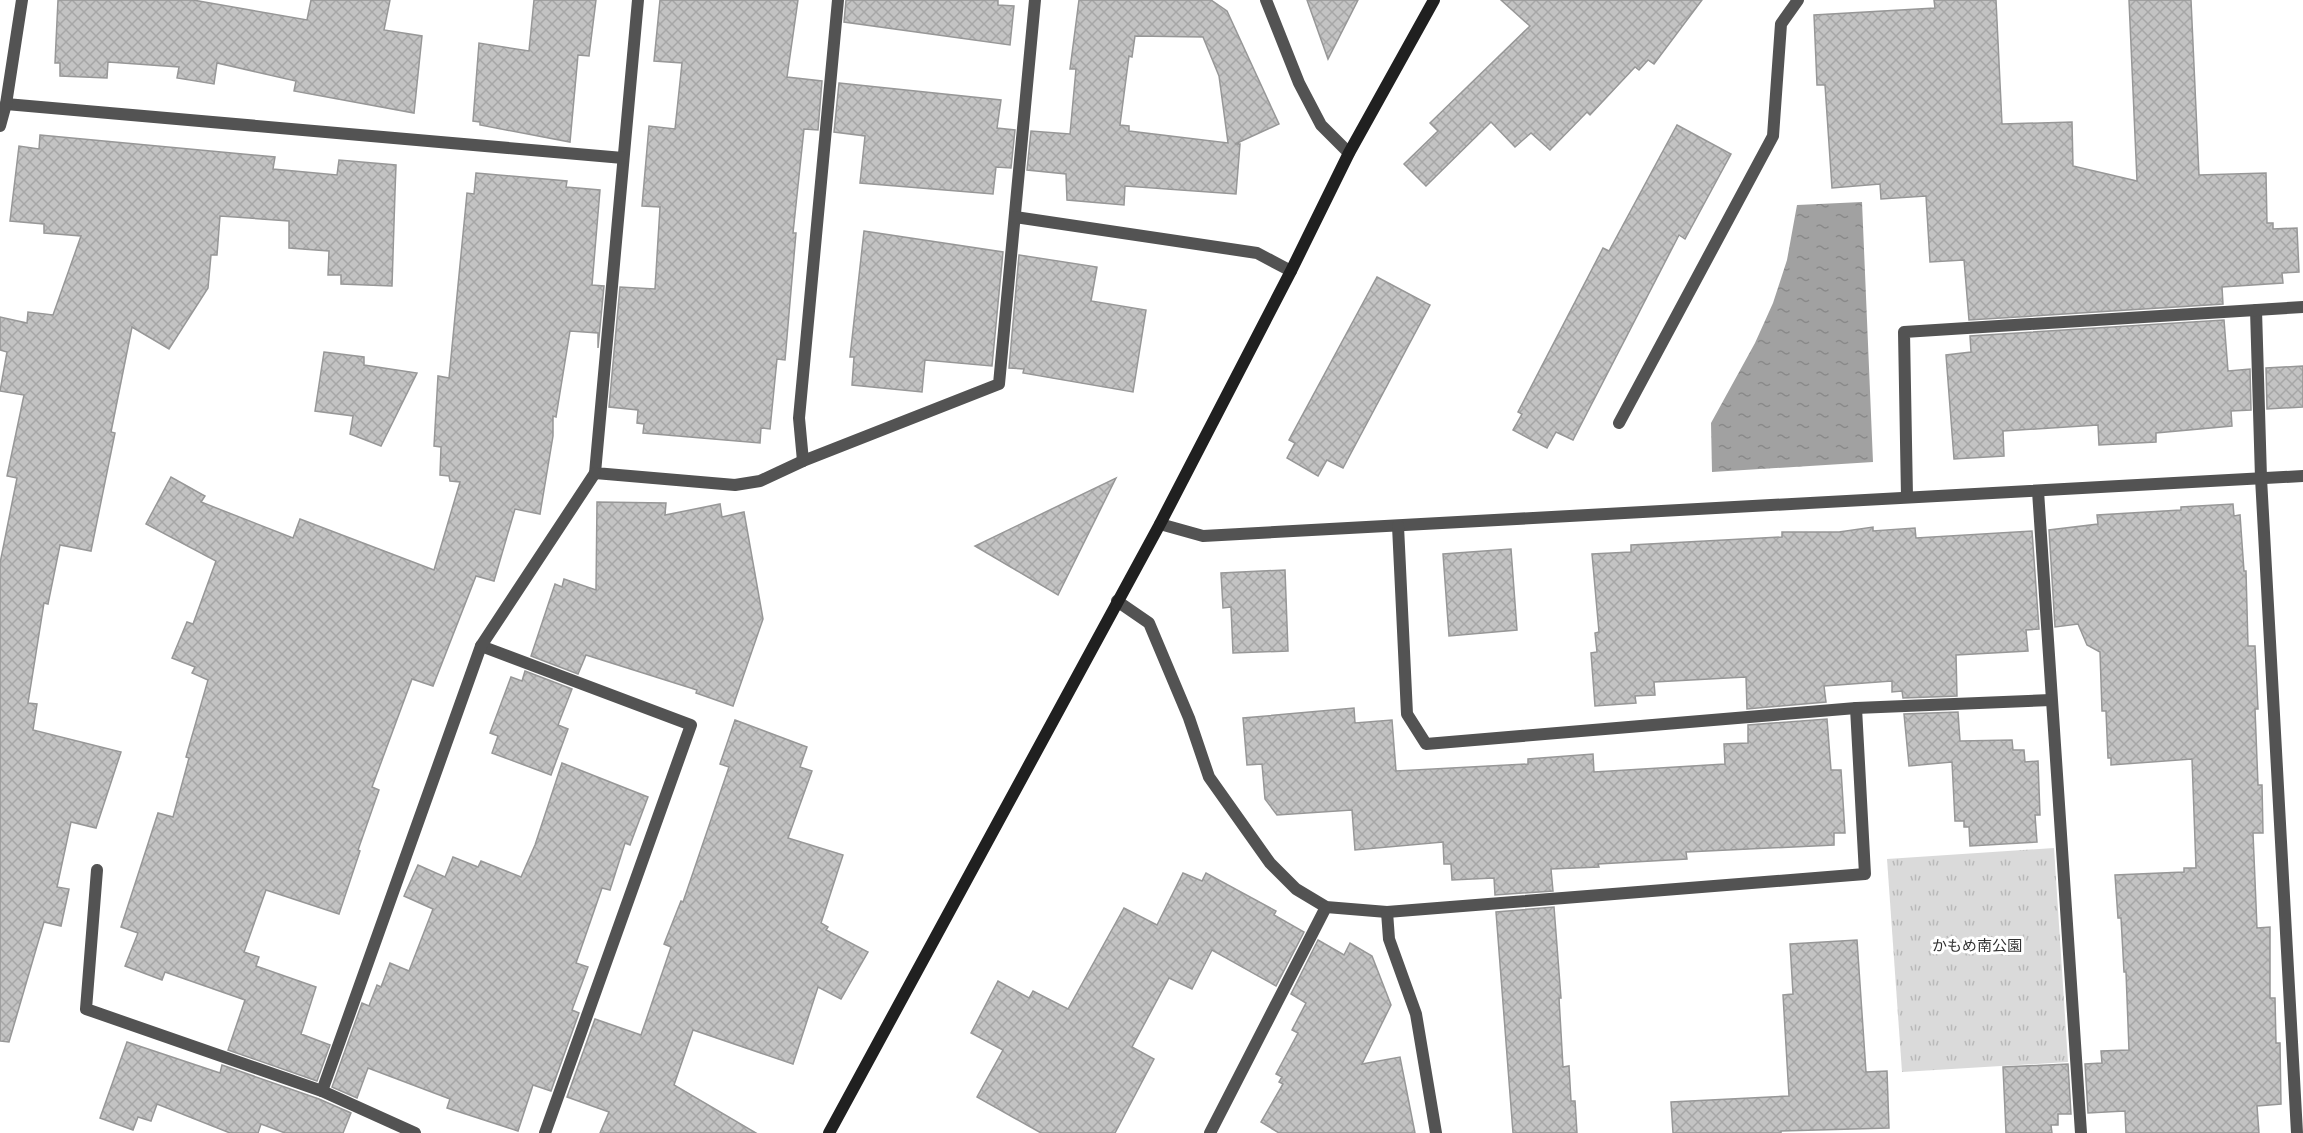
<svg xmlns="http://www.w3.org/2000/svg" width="2303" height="1133" font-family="Barlow,'Noto Sans JP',sans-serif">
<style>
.park{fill:url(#park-tufts)}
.water{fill:url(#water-ripples)}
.building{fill:url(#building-cross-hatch);stroke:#979797;stroke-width:1.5;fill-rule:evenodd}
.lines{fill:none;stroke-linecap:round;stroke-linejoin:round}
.lane{stroke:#535353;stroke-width:12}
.street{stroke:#535353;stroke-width:12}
.secondary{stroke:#202020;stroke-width:12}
.labels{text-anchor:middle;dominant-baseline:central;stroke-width:6;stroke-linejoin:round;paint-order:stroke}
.park-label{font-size:15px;fill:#313131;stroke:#fff}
</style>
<defs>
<pattern id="park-tufts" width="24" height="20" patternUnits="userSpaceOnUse" patternTransform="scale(1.5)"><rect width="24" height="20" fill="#dadada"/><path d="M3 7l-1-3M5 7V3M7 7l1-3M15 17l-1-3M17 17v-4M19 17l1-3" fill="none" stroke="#b9b9b9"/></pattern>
<pattern id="water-ripples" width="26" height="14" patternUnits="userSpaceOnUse" patternTransform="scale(1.5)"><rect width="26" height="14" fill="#a1a1a1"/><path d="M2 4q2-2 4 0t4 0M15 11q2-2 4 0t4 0" fill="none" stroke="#898989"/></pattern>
<pattern id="building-cross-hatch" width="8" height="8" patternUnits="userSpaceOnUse" patternTransform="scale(1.5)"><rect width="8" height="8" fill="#c3c3c3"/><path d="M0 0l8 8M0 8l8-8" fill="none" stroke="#a6a6a6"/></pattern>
</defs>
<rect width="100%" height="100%" fill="#fff"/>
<!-- park -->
<polygon class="park" points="2054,848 2068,1062 1902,1072 1887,859"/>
<!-- water -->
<polygon class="water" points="1862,202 1873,462 1712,472 1711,423 1755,343 1773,303 1787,260 1797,205"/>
<!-- building -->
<g class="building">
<polygon points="58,0 193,0 307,20 311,0 390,0 384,30 422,36 414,113 294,91 296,81 217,63 214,84 177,78 179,67 108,62 107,78 60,76 60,63 55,63"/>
<polygon points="534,0 596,0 589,56 578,55 570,142 480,125 480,122 473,121 479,43 529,51"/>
<polygon points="660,0 798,0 787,77 822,81 818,130 804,129 793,233 796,233 785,360 777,359 770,429 761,428 760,443 643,433 644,424 637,423 638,410 609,407 620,287 655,289 660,207 642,206 649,126 675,129 682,63 654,61"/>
<polygon points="846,0 998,0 998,5 1014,6 1010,45 844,22"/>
<path d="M1079 0H1211L1227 11 1279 124 1235 144H1240L1236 194 1125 186 1124 205 1067 200 1066 174 1027 170 1031 131 1070 134 1076 69H1070ZM1135 36 1203 37 1219 76 1228 143 1129 131V126L1120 125 1129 56 1132 57Z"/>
<polygon points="1307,0 1358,0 1328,59"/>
<polygon points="1501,0 1702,0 1654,64 1648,60 1639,70 1635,67 1590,115 1587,112 1550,150 1531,133 1515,147 1491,122 1426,186 1404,164 1438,131 1430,123 1530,26"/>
<polygon points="1934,0 1996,0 2002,124 2072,122 2073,166 2137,181 2129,0 2191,0 2199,175 2266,173 2267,223 2273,223 2273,229 2297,228 2299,272 2282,273 2283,283 2222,287 2223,304 1969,320 1964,260 1930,262 1926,196 1881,199 1880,184 1832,188 1825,85 1817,85 1814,15 1935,8"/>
<polygon points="839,83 1001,100 997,128 1015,130 1011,168 996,167 993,194 860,183 865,136 834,132"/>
<polygon points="1677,125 1731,154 1685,239 1679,235 1573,440 1556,432 1547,448 1513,430 1522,414 1518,412 1603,248 1609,251"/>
<polygon points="40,135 275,157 273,169 337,175 339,160 396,165 395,192 392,286 341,284 341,275 328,275 329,251 289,248 289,221 220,216 217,255 211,255 208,288 169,349 132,327 111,432 115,433 91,551 60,545 48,604 44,603 28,703 37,704 33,730 121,752 96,828 71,822 57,887 69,889 61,926 44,922 9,1042 0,1041 0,563 17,478 7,476 24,395 0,391 7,352 0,350 0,317 27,323 28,312 53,315 81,236 44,233 44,224 10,221 19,146 39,149"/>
<polygon points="476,173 567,181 566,187 600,190 592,285 604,286 598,348 598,333 570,331 556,417 553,416 553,436 540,514 515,509 494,581 476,576 433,686 412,679 372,787 379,790 358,850 360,851 339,914 266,890 244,952 259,957 256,966 316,987 301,1034 330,1045 317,1081 228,1050 245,1000 165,972 162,980 125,966 138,933 121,927 158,813 173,817 189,758 186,757 208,680 192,673 195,667 172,658 187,622 193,624 216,561 146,524 171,477 205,496 201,502 293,538 300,519 434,570 460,482 450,481 449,476 440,475 441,447 434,446 438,376 449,378 467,193 474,194"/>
<polygon points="864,231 1003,252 992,366 925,360 922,392 852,385 854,357 850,357"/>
<polygon points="1019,255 1097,267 1091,301 1146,310 1133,392 1023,373 1024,369 1009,368"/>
<polygon points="1377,277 1430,305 1343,468 1327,460 1318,476 1287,458 1295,443 1289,440"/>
<polygon points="2224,320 2228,371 2250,369 2251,410 2231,411 2232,426 2156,433 2156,442 2099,445 2098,425 2003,431 2004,456 1954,459 1946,355 1971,352 1970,336"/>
<polygon points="324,352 364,357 364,365 417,373 381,446 350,434 353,416 315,411"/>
<polygon points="2303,366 2303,407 2267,409 2266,368"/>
<polygon points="1116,478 1058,595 975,546"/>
<polygon points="597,502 666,503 665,515 720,504 722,517 744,512 763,619 733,706 696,693 697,690 586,655 578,674 531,656 555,584 562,587 564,579 596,590"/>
<polygon points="2233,504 2234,516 2240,515 2244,571 2246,571 2248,646 2255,646 2258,709 2255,709 2258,785 2262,785 2263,833 2253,833 2257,928 2270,927 2270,998 2275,998 2276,1043 2280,1043 2281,1104 2257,1106 2259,1133 2126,1133 2125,1111 2088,1113 2085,1064 2102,1063 2101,1051 2129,1050 2126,972 2124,972 2121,918 2118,918 2115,875 2184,872 2184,868 2196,868 2192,759 2111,765 2111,758 2108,758 2106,711 2102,711 2100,652 2087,645 2078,624 2055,627 2049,530 2098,524 2097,515 2181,510 2181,507"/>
<polygon points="1873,527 1873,531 1915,528 1916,538 2032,531 2039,629 2026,630 2028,651 1956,655 1957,696 1903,698 1902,691 1892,692 1892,681 1824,686 1826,702 1747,709 1746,677 1654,682 1655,695 1635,696 1636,703 1595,706 1591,653 1597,652 1595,633 1599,632 1592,554 1631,552 1631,545 1782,537 1782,532 1839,532"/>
<polygon points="1511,549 1517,630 1449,636 1443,554"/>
<polygon points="1285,570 1288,651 1233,653 1231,607 1223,608 1221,573"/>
<polygon points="525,671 572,689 558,725 568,729 551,775 492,753 498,736 490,733 511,677 522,681"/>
<polygon points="1354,708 1355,723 1392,720 1396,771 1528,764 1528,759 1593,754 1594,772 1725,764 1724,744 1748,743 1748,725 1827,719 1831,770 1841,770 1845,833 1834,833 1834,845 1686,852 1687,859 1598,864 1599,867 1551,869 1553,891 1495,895 1494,878 1452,880 1451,864 1444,864 1443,842 1355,850 1352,810 1277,815 1265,799 1262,764 1247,765 1243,718"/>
<polygon points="1958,712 1960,741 2012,740 2013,750 2024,750 2025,762 2038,761 2040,815 2035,815 2037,842 1970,846 1969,827 1964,827 1964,821 1955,821 1952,762 1909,766 1904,714"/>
<polygon points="735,720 807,747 800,767 812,771 788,838 843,855 821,923 828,927 826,930 868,952 841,999 818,987 793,1064 693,1030 674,1085 756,1133 600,1133 609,1112 567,1097 595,1019 641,1035 671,947 664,944 681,901 683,902 729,767 720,764"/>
<polygon points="562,763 648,797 630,845 625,843 610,890 602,888 576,963 588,967 572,1010 579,1013 551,1091 533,1085 518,1131 447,1108 450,1099 368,1068 357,1098 332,1087 362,1003 369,1006 377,985 381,987 390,963 409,971 433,909 404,896 418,865 445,877 453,857 478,867 481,861 521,877 535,845"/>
<polygon points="1183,873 1202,881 1206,873 1276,911 1274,915 1304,932 1276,986 1212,950 1192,989 1169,978 1132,1047 1154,1059 1115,1133 1041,1133 977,1097 1003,1050 971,1033 998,981 1029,998 1033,991 1068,1009 1124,908 1157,925"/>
<polygon points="1554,907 1561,998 1559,998 1563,1067 1569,1066 1571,1101 1575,1101 1577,1133 1513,1133 1496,912"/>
<polygon points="1318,940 1344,955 1350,943 1372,956 1391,1005 1362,1064 1400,1057 1415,1133 1279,1133 1261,1122 1283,1084 1279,1082 1282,1077 1276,1074 1298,1033 1292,1030 1306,1003 1291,994"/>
<polygon points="1857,940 1866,1072 1887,1071 1889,1128 1781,1131 1781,1133 1673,1133 1671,1102 1789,1096 1783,995 1793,994 1790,944"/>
<polygon points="127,1042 220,1073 222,1065 319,1099 351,1113 343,1133 285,1133 261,1124 258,1133 230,1133 157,1104 151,1121 138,1117 133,1130 100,1118"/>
<polygon points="2068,1064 2071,1114 2058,1114 2058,1125 2051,1125 2052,1133 2006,1133 2003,1067"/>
</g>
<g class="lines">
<!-- lane -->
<polyline class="lane" points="1619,423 1773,136 1781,24 1798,0"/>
<!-- street -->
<g class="street">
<polyline points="638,0 595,473 735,485 760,481 803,461"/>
<polyline points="838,0 799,418 803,461 999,384 1035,0"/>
<polyline points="1266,0 1299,83 1321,125 1349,153"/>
<polyline points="6,104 623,158"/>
<polyline points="0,126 6,104 22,0"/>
<polyline points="1015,217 1257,253 1291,271"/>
<polyline points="2256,310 2261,478 2297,1133"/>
<polyline points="2038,491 2081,1133"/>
<polyline points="1907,497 1904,332 2303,307"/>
<polyline points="1160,524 1203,536 2303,476"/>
<polyline points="1398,526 1407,714 1426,744 1856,708 2051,700"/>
<polyline points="1117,601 1149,623 1189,718 1209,777 1270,863 1296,889 1326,907 1387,912 1865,874 1856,708"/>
<polyline points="481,646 691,725 545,1133"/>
<polyline points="97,870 86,1009 322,1091 415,1133"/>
<polyline points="1387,912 1389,939 1416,1014 1436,1133"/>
<polyline points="322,1091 481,646 595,473"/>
<polyline points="1210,1133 1326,907"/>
</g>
<!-- secondary -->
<polyline class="secondary" points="829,1133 1160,524 1291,271 1349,153 1434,0"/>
</g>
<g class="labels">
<!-- park labels -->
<g class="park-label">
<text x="1977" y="945">かもめ南公園</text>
</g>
</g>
</svg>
